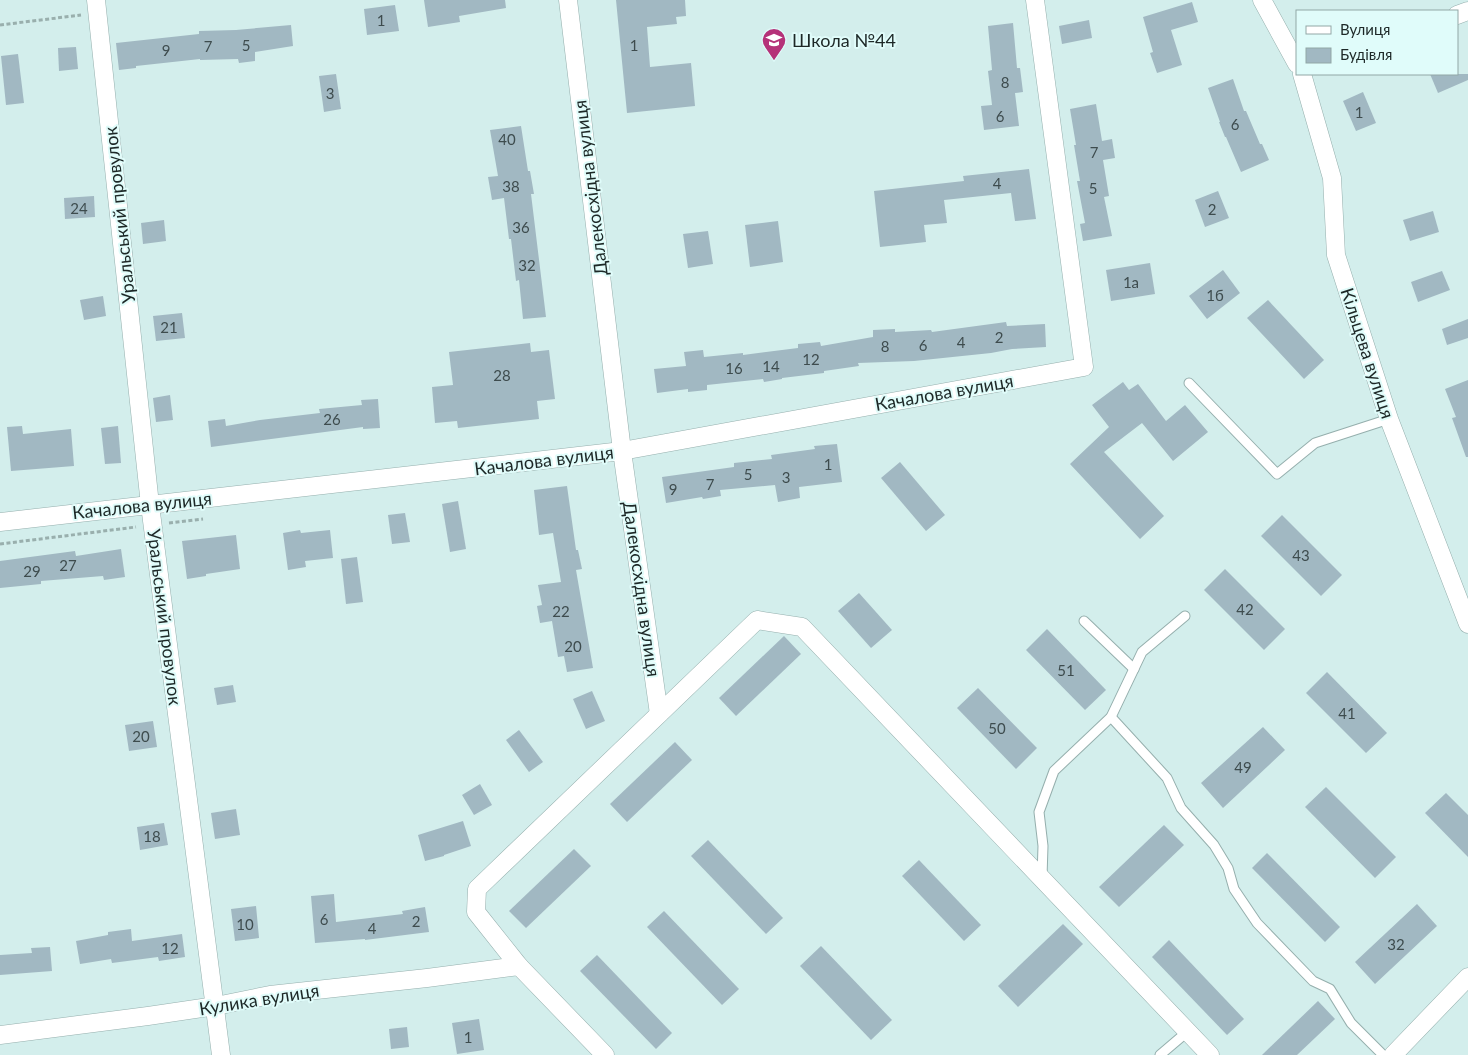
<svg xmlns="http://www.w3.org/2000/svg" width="1468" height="1055" font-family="Lato,sans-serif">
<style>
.building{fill:#a1b8c2}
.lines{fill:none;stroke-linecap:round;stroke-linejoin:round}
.lane-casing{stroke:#95afad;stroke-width:11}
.street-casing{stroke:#95afad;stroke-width:19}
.path{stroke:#99afad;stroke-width:3;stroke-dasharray:4 2.5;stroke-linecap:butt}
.lane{stroke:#fff;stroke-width:9}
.street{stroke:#fff;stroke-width:18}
.labels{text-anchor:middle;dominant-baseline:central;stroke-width:4;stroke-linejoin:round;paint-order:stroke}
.number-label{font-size:15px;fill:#3e4c4e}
.poi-label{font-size:18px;fill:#1d2827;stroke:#e0fcfa;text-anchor:start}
.street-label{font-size:18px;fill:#1d2827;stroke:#e0fcfa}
</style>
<rect width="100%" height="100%" fill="#d3eeec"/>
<!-- building -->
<g class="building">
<polygon points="424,0 505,0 506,8 459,16 460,22 428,27"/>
<polygon points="616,0 685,0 686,16 676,17 677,24 647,27 650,67 691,63 695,106 627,113"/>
<polygon points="1192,2 1198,22 1171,30 1182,65 1157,73 1150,53 1153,52 1143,17"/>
<polygon points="395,5 399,31 367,35 364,9"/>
<polygon points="1089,20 1092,38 1062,44 1059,26"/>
<polygon points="1013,23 1017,68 1020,68 1023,92 1015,93 1019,126 984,130 981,106 992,105 988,71 992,70 988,26"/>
<polygon points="291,25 293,46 255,52 255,61 239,63 238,59 200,60 200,59 136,66 136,68 119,70 116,43 199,34 199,31 236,30"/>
<polygon points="76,47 78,69 59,71 58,48"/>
<polygon points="18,54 24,103 6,105 1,56"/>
<polygon points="336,74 341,109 324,112 319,76"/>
<polygon points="1430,74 1468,74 1468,80 1438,93"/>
<polygon points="1233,79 1244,111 1246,111 1260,144 1262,144 1269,160 1241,172 1226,137 1225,137 1219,122 1220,122 1208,88"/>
<polygon points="1363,92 1376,123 1356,131 1343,101"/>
<polygon points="1096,104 1102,141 1112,139 1115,158 1103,160 1109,196 1104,197 1112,236 1083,241 1080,224 1085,223 1077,181 1080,181 1074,145 1076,145 1070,109"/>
<polygon points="521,126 528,171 530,171 534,194 531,194 546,317 523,319 519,280 516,281 511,239 509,239 504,198 492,200 488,177 498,176 490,130"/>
<polygon points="1029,169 1036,219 1015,221 1011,193 944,200 947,223 924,225 926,242 880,247 874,191 964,181 963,176"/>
<polygon points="1218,191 1229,218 1205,227 1195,200"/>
<polygon points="94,196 95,217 65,219 64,198"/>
<polygon points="1433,211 1439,232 1410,241 1403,220"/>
<polygon points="164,220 166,241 143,244 141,223"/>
<polygon points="778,221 783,262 750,267 745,225"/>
<polygon points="708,231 713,264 688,268 683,234"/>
<polygon points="1150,263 1155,294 1111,301 1106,270"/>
<polygon points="1223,270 1240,293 1207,319 1189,296"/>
<polygon points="1442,271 1450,290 1418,302 1411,282"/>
<polygon points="103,296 106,316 84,320 80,300"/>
<polygon points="1268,300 1324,360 1304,379 1247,318"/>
<polygon points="182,313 185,338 156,341 153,316"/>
<polygon points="1468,319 1468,338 1447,345 1442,329"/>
<polygon points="1006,322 1007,326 1045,324 1046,347 1012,349 991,353 914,361 858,363 859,366 824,371 824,373 782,378 782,379 764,382 763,379 707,385 707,390 688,392 688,389 657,393 654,369 686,366 684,352 703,350 704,357 743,353 743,355 798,348 798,344 820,342 821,346 873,337 873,330 895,329 895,332 931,330 932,332"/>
<polygon points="530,343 531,352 549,350 555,399 537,401 539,419 458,428 457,421 435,423 432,387 453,385 449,352"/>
<polygon points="1468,380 1468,457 1466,457 1452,418 1456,417 1445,389"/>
<polygon points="1123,382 1129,390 1138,384 1166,421 1185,405 1208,432 1173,461 1142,423 1104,452 1164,516 1140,539 1070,464 1109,427 1092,405"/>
<polygon points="170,395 173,420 156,422 153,398"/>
<polygon points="378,399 380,428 363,429 363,427 211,447 208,421 225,419 226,426 260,420 320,413 319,409 362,405 361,400"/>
<polygon points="22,426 23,434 71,429 74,466 11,471 7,427"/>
<polygon points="118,426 121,463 105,464 101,428"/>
<polygon points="837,444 842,482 799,487 800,498 778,502 775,485 720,490 721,496 703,499 702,497 666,503 662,477 734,467 734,463 772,459 771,455 815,449 814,446"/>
<polygon points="900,462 945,515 926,531 881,478"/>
<polygon points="567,486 576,550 578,550 582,569 576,570 593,668 567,672 564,656 558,657 552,621 540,623 537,606 542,605 538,585 561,582 553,533 539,535 534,490"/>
<polygon points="458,501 466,549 450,552 442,504"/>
<polygon points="405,513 410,542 392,544 388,515"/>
<polygon points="1282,515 1342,575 1321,596 1261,536"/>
<polygon points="300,530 301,533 330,530 333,558 305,561 306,567 288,570 283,533"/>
<polygon points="236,535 240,569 206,574 206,576 187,579 182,541"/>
<polygon points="121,549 125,577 104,580 103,576 41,581 41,584 0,588 0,561 75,551 76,556"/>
<polygon points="357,557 363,602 346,604 341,559"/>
<polygon points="1225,569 1285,629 1264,650 1204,590"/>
<polygon points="859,593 892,630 871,648 838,611"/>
<polygon points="1047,629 1106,690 1085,710 1026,650"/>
<polygon points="784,636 801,654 736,716 719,698"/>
<polygon points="1327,672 1387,733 1366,753 1306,693"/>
<polygon points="233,685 236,702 217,705 214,688"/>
<polygon points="978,688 1037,748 1016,769 957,708"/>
<polygon points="592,691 605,721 586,729 573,699"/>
<polygon points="153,721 157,747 129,751 125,725"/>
<polygon points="1263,727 1285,750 1223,808 1201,783"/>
<polygon points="519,730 543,762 529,772 506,740"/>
<polygon points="675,742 692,760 627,822 610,804"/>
<polygon points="480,784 492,805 474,815 462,795"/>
<polygon points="1326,787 1396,857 1375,878 1305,807"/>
<polygon points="1446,793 1468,815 1468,857 1425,813"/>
<polygon points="236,809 240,835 215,839 211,813"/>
<polygon points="463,821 471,846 444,855 444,856 425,861 418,835"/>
<polygon points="164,823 168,845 140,850 137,827"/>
<polygon points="1164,825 1184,845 1119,907 1099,887"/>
<polygon points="708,840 783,918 766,934 691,856"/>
<polygon points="574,849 591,866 526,928 509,911"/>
<polygon points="1267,853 1340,927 1325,942 1252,868"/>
<polygon points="919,860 981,925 964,941 902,876"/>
<polygon points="334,894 336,922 403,914 402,911 425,907 429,932 365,940 365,939 315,943 311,896"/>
<polygon points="1417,904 1437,926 1375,984 1355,962"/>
<polygon points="256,906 259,938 235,941 231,909"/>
<polygon points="664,911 739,989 722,1005 647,927"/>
<polygon points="1063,924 1083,944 1018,1007 998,986"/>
<polygon points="131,929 132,941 182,934 185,957 159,961 158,957 112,963 111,959 80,964 76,941 108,935 108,932"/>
<polygon points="1169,940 1244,1019 1227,1035 1152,957"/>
<polygon points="821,946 892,1020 871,1040 800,966"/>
<polygon points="50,947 52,971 0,975 0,955 32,953 31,948"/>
<polygon points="597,955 672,1033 656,1049 580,971"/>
<polygon points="1318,1001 1335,1019 1297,1055 1262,1055"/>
<polygon points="479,1019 484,1050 457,1054 452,1023"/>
<polygon points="407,1027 409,1047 391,1049 389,1029"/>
</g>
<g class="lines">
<!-- lane casing -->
<g class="lane-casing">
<g id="lane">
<polyline points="1189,383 1277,474 1315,443 1389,419"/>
<polyline points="1084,621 1134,669"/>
<polyline points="1111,717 1167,778 1181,808 1214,845 1228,868 1234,889 1257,923 1313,981 1330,989 1351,1023 1383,1055"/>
<polyline points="1042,877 1043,846 1039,812 1054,771 1111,717 1142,652 1185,616"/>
<polyline points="1160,1055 1187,1032"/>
</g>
</g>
<!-- street casing -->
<g class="street-casing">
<g id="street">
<polyline points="96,0 150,505 221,1055"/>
<polyline points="568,0 622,451 659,714"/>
<polyline points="1262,0 1297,64"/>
<polyline points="1457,15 1468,11"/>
<polyline points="1302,74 1332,178 1336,255 1389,419 1468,624"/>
<polyline points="0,522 622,451 1084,367 1035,0"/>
<polyline points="0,1035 148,1016 216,1006 270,995 427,978 519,966"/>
<polyline points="605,1055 519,966 476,912 477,889 757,620 802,627 1210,1055"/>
<polyline points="1393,1055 1468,977"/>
</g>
</g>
<!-- path -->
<g class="path">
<polyline points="0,25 81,15"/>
<polyline points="169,523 203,519"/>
<polyline points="0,544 136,527"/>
</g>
<!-- lane -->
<use href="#lane" class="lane"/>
<!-- street -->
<use href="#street" class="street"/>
</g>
<!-- icons -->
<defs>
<g id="school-pin" transform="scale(1.25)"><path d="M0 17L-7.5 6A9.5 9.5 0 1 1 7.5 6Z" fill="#b53279" stroke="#e0fcfa"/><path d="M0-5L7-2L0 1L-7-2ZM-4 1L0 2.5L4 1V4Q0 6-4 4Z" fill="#fff"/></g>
</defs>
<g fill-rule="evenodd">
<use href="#school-pin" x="774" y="40"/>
</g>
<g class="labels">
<!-- number labels -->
<g class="number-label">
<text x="381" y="20">1</text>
<text x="246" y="45">5</text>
<text x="634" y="45">1</text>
<text x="208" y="46">7</text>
<text x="166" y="50">9</text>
<text x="1005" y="82">8</text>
<text x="330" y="93">3</text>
<text x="1359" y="112">1</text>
<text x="1000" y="116">6</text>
<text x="1235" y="124">6</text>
<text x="507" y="139">40</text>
<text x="1094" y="152">7</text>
<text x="997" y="183">4</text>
<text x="511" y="186">38</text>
<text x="1093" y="188">5</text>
<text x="79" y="208">24</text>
<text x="1212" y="209">2</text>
<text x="521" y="227">36</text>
<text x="527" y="265">32</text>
<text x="1131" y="282">1а</text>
<text x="1215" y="295">1б</text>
<text x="169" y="327">21</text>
<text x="999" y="337">2</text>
<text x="961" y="342">4</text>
<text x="923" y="345">6</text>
<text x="885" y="346">8</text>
<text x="811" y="359">12</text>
<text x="771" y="366">14</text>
<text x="734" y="368">16</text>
<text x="502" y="375">28</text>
<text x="332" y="419">26</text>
<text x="828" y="464">1</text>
<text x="748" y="474">5</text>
<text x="786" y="477">3</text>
<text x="710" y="484">7</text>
<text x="673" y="489">9</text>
<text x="1301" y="555">43</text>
<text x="68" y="565">27</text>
<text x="32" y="571">29</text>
<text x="1245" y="609">42</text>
<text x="561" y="611">22</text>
<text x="573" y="646">20</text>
<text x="1066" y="670">51</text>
<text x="1347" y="713">41</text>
<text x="997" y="728">50</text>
<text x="141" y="736">20</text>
<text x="1243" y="767">49</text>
<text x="152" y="836">18</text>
<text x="324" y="919">6</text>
<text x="416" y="921">2</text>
<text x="245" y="924">10</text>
<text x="372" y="928">4</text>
<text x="1396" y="944">32</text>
<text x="170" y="948">12</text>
<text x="468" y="1037">1</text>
</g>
<!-- poi labels -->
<g class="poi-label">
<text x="792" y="40">Школа №44</text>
</g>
<!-- street labels -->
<g class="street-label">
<text transform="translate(590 188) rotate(-97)">Далекосхідна вулиця</text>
<text transform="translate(119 215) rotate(-96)">Уральський провулок</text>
<text transform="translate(1368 353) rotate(72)">Кільцева вулиця</text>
<text transform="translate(944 392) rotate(-10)">Качалова вулиця</text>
<text transform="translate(544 460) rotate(-7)">Качалова вулиця</text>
<text transform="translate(142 505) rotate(-6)">Качалова вулиця</text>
<text transform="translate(642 589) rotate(82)">Далекосхідна вулиця</text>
<text transform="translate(165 617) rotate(83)">Уральський провулок</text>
<text transform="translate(259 999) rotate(-9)">Кулика вулиця</text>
</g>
</g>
<!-- legend -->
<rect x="1296" y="10" width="162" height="65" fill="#e0fcfa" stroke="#92a7a6"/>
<rect x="1306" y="26" width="25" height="8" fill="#ffffff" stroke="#92a7a6"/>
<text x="1340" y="35" font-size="15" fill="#1d2827">Вулиця</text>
<rect x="1306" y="48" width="25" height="15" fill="#a1b8c2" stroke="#92a7a6"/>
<text x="1340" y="60" font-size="15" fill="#1d2827">Будівля</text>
</svg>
